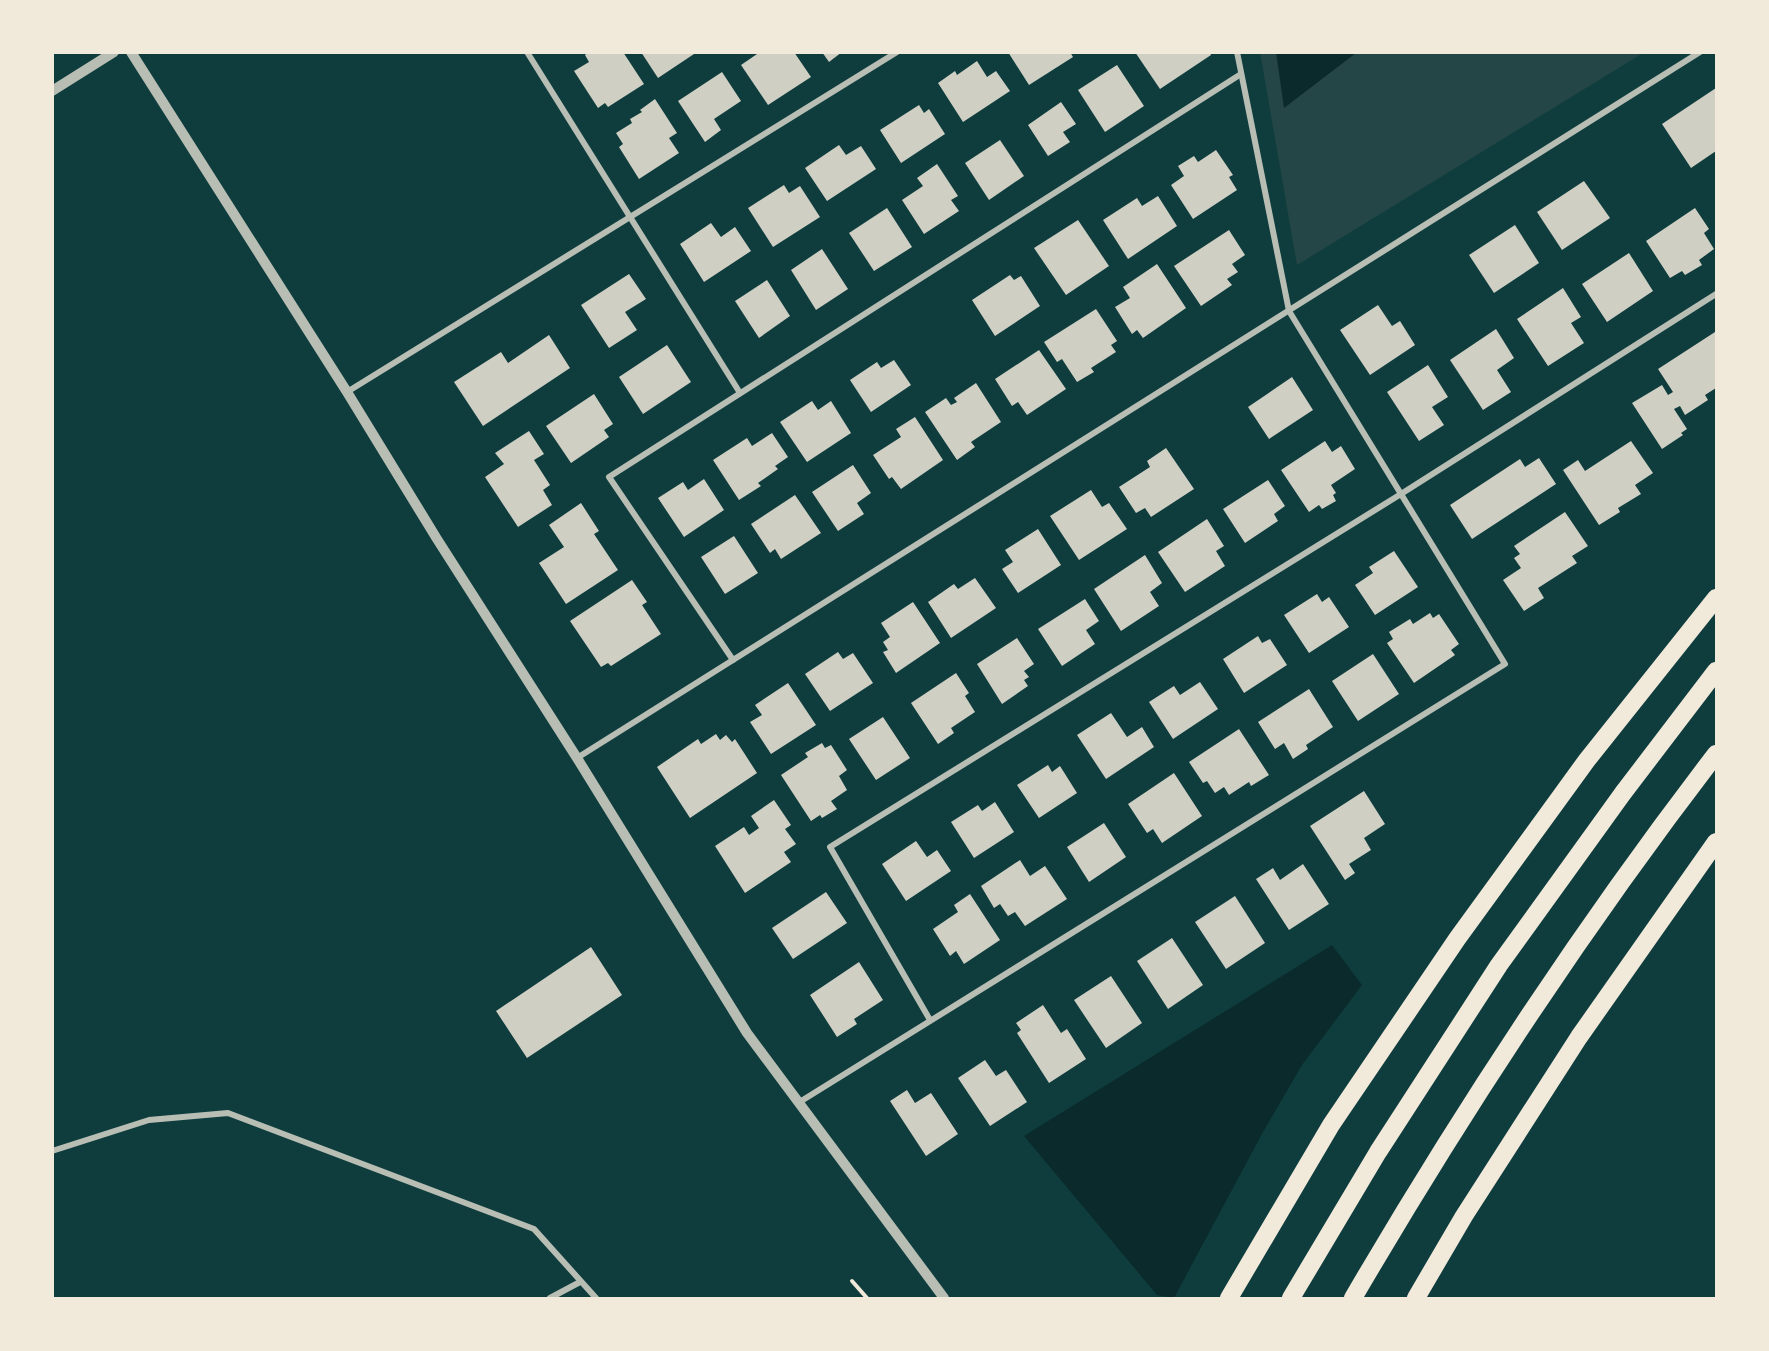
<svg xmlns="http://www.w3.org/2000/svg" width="1769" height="1351" font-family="'Noto Sans',sans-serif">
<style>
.green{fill:#244646}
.water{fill:#0a2a2b}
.building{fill:#cfcfc3}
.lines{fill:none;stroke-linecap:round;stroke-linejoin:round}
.path{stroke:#f1e9da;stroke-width:4}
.minor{stroke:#b8beb3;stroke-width:6}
.tertiary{stroke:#b8beb3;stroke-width:10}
.motorway{stroke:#f1e9da;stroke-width:18}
</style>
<rect width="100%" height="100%" fill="#0f3d3e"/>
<!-- green -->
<polygon class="green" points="1260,52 1643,53 1297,265"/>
<!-- water -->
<g class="water">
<polygon points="1276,52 1356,52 1356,53 1284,108"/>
<polygon points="1332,945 1362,985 1302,1065 1263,1132 1174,1298 1157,1295 1024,1136"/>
</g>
<!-- building -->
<g class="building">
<polygon points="588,52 623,52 644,84 608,107 605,103 598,108 574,71 589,62 585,55"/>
<polygon points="641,52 697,52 658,78"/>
<polygon points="760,52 794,52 811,77 768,105 741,65"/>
<polygon points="822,52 842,52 829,62"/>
<polygon points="1008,52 1070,52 1073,57 1029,85"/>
<polygon points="1135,52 1210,52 1211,55 1160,89"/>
<polygon points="977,61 987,77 996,71 1010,91 963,122 938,83 955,71 957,75"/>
<polygon points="1117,65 1144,106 1105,132 1078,90"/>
<polygon points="722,72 741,101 714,119 721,130 705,142 678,101"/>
<polygon points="1716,88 1716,151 1691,168 1662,124"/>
<polygon points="655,99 677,133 669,138 679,153 639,179 619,147 623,144 616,133 632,123 630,119 642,112 640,110"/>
<polygon points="1061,102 1076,124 1063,132 1070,142 1048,156 1028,125"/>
<polygon points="919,105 924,113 929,109 945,134 901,163 880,130"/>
<polygon points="1000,140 1024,176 989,200 965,163"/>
<polygon points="839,145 846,155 861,146 876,169 827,201 805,168"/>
<polygon points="1216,150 1233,175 1229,177 1237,190 1193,219 1171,185 1184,176 1178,166 1194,156 1198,162"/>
<polygon points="937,164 958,196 951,200 959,211 924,234 902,200 923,186 917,178"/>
<polygon points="1584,181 1610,218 1562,250 1537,212"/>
<polygon points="784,185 789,193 800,186 820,217 773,247 748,208"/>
<polygon points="1158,196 1177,226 1128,259 1103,220 1137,198 1142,206"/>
<polygon points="887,208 912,247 874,271 849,233"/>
<polygon points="1695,208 1709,229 1704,233 1714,249 1699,260 1702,265 1685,275 1682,271 1670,278 1646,241"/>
<polygon points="1078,220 1109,266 1066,295 1034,248"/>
<polygon points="711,223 721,237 735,227 751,251 704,282 680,244"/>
<polygon points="1515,225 1539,263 1494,293 1469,255"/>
<polygon points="1229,230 1245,255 1232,264 1238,272 1227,279 1232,285 1201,306 1174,266"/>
<polygon points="822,249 848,289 816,310 791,270"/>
<polygon points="1629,253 1653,291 1607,322 1582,284"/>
<polygon points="1157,264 1186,308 1143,338 1137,330 1132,334 1115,307 1130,298 1123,287"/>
<polygon points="629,274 646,299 625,312 637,330 609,348 581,305"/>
<polygon points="1010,275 1014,280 1021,276 1040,306 995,336 972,300"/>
<polygon points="767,280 790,316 759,338 735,301"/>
<polygon points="1563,288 1581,317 1571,323 1584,343 1548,366 1517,319"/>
<polygon points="1378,305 1392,326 1400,321 1415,345 1370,375 1340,330"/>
<polygon points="1096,309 1117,341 1111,345 1116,352 1091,368 1094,372 1077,382 1062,359 1057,362 1044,342"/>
<polygon points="1496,329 1514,358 1497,370 1511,392 1483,410 1450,360"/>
<polygon points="1715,332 1716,334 1716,388 1705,395 1708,400 1685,415 1680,406 1674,409 1687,429 1681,433 1683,435 1662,449 1632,403 1662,385 1668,395 1673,392 1658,369"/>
<polygon points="549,335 570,368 483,426 454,382 501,352 508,363"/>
<polygon points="667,345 691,382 643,414 619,377"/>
<polygon points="1039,350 1066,389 1027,415 1018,402 1012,406 995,379"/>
<polygon points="894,360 911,385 871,412 850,380 877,362 881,368"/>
<polygon points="1428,365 1448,397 1432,407 1444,425 1419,441 1387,392"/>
<polygon points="1292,377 1313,410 1269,439 1248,407"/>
<polygon points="976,383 1001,422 971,442 975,447 957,460 925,412 946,398 951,405 957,402 954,398"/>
<polygon points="594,394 613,424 604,430 609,437 571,463 546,426"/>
<polygon points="812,401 818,410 831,401 851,433 807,462 780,422"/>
<polygon points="915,417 943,460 901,489 892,477 889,479 873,455 901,437 896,429"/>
<polygon points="529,431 544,454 534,460 550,485 543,490 552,505 518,527 485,477 504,464 495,453"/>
<polygon points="772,433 788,457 775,466 778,469 758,483 761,486 739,500 713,460 747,438 752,446"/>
<polygon points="1325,441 1332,452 1341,446 1355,469 1331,485 1336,493 1333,495 1336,501 1322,509 1319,505 1309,512 1281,470"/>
<polygon points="1631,441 1653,473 1635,485 1641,494 1618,508 1620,512 1599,525 1563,470 1578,460 1585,471"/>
<polygon points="1166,448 1194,489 1151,517 1145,508 1136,513 1119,487 1150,467 1147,461"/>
<polygon points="1539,458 1556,484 1472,539 1450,505 1520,459 1525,467"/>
<polygon points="853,465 871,493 857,503 864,514 838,531 812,492"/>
<polygon points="704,479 724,510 684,537 658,498 683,482 688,490"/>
<polygon points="1268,480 1285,506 1274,514 1278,521 1245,543 1223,509"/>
<polygon points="1091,490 1102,507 1109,503 1127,529 1079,560 1050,516"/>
<polygon points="795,495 821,533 781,559 775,549 770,553 751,524"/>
<polygon points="581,503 599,531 594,534 618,570 566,604 539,563 564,547 549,525"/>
<polygon points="1565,512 1588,546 1572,556 1577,563 1538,588 1544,598 1524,611 1503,580 1521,568 1514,558 1520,554 1514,546"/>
<polygon points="1207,519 1224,546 1216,551 1225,566 1185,592 1158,552"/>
<polygon points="1038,529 1061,565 1018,593 1002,569 1013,562 1005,550"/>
<polygon points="734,536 758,573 725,594 701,557"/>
<polygon points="1394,551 1418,587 1375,615 1355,585 1373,573 1369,567"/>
<polygon points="1145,555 1162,583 1150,592 1159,606 1121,631 1094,589"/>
<polygon points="975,578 996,608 951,638 928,602 954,584 958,589"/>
<polygon points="632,580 647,602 642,605 661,634 611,666 608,663 601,667 570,621"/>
<polygon points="1317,594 1322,602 1329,597 1349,627 1309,653 1284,615"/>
<polygon points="1085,599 1099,621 1086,630 1095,644 1062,666 1038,629"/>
<polygon points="913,602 940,643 896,673 883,652 888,650 883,642 890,637 881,623"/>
<polygon points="1430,613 1433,618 1439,614 1459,644 1451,650 1455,655 1414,683 1387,643 1393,639 1389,632 1410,619 1413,624"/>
<polygon points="1258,636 1262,643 1270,639 1287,665 1244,693 1223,659"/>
<polygon points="1017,638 1034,664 1024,671 1029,677 1024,680 1028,686 1002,704 977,664"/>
<polygon points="838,652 843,659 853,653 873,683 830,711 805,674"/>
<polygon points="1373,654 1399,694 1358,721 1332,681"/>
<polygon points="956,673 969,693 965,696 975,712 951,728 954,733 938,744 911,703"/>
<polygon points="1200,682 1218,709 1173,739 1149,702 1174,686 1180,695"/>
<polygon points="788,683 816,725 771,754 750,722 762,715 755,705"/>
<polygon points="1309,689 1333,727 1306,745 1308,749 1293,759 1284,743 1275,749 1258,722"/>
<polygon points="1111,713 1127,737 1142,727 1154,747 1106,779 1077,735"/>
<polygon points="883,717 910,758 876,780 849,739"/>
<polygon points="1239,729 1269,775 1251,786 1249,782 1229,795 1224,787 1215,793 1207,781 1203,783 1189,762"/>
<polygon points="716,734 720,740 726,735 732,742 735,739 757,773 690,818 657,767 698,739 701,744"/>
<polygon points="822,743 825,748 831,745 847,770 839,776 847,790 831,801 837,809 822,818 820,815 811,821 781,775 808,757 805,753"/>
<polygon points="1048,765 1052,772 1060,766 1077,793 1039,818 1017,785"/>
<polygon points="1174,773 1202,816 1162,843 1153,829 1147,833 1128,804"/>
<polygon points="1364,791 1385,824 1364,838 1371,850 1349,864 1355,873 1345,880 1310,826"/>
<polygon points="774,800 791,825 785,829 796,844 784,852 791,862 745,893 715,846 744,827 749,835 759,828 751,816"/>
<polygon points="995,802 1014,832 974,858 951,822 978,805 982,811"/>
<polygon points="1104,823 1126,857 1089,882 1067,847"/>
<polygon points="916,841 927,857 937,850 951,871 906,901 882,864"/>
<polygon points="1020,860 1030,876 1045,866 1067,899 1025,926 1015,912 1008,916 1000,904 994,908 981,886"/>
<polygon points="1303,864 1329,904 1289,930 1256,879 1273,868 1280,880"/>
<polygon points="826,892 847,923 793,959 772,928"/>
<polygon points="970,894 1000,940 964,964 956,951 950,956 933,929 958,912 954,905"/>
<polygon points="1235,896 1265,943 1226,969 1195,922"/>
<polygon points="1172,938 1203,985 1168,1009 1137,961"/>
<polygon points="591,947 622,995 527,1058 496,1011"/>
<polygon points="859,962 883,1000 854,1019 857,1024 837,1037 810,995"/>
<polygon points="1111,976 1142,1023 1106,1048 1074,1000"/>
<polygon points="1043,1005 1061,1033 1067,1029 1086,1059 1049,1083 1017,1033 1021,1030 1016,1023"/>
<polygon points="985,1060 996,1076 1006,1070 1027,1102 990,1126 958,1078"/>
<polygon points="907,1090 915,1103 931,1093 958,1134 926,1156 890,1101"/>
</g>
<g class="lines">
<!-- path -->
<polyline class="path" points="852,1281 867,1298"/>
<!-- minor -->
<g class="minor">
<polyline points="527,52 740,393"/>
<polyline points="347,392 897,52"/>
<polyline points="733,660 609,477 1241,74"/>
<polyline points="577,758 1700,52"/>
<polyline points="930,1020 830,847 1401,494 1716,294"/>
<polyline points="798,1103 1505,664 1289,311 1237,52"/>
<polyline points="52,1151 149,1120 228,1113 534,1229 596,1298"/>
<polyline points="550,1298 580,1282"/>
</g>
<!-- tertiary -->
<g class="tertiary">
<polyline points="131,52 347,392 437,539 577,758 747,1033 944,1298"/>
<polyline points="52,91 114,52"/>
</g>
<!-- motorway -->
<g class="motorway">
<polyline points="1229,1298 1331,1125 1457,939 1587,760 1716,598"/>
<polyline points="1291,1298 1378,1152 1499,965 1623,793 1716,671"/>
<path d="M1353 1298C1463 1110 1583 927 1716 754"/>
<polyline points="1416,1298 1464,1216 1579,1037 1716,842"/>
</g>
</g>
<!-- border -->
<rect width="1769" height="1351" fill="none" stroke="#f1e9da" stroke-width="108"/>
</svg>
